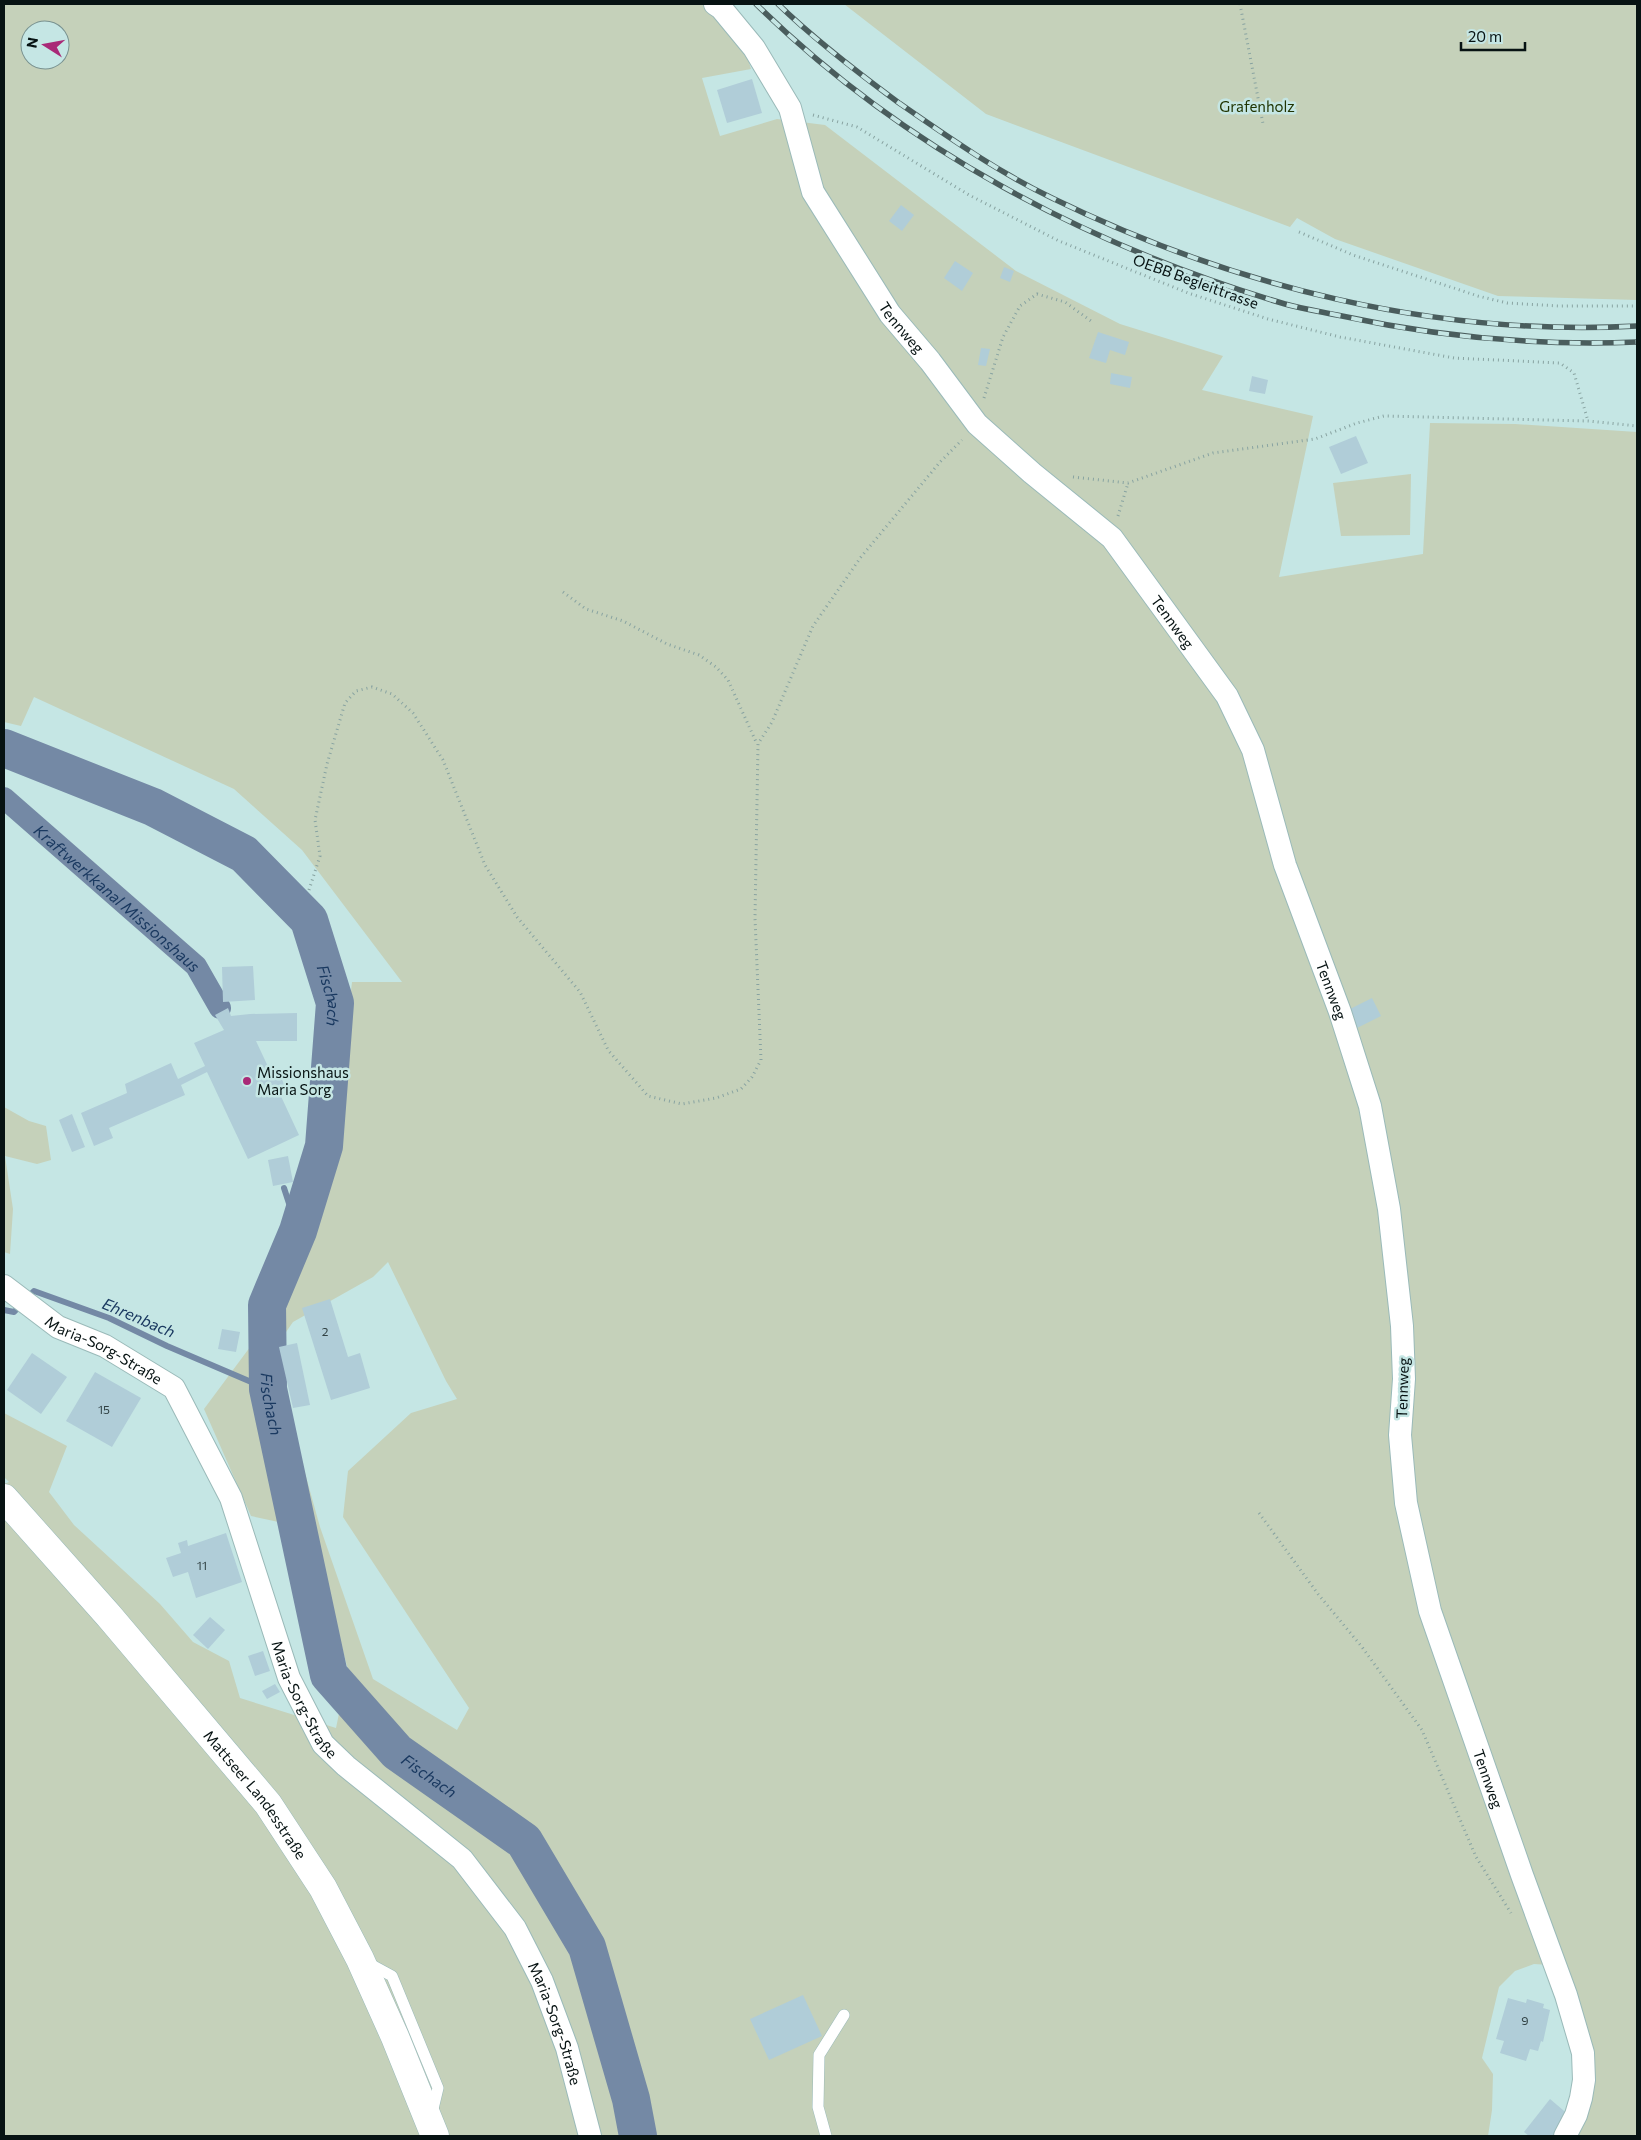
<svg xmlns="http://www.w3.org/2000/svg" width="1641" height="2140" font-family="Commissioner,sans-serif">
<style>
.green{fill:#c5d1ba;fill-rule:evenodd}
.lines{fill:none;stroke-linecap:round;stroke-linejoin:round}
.stream{stroke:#7489a5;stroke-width:6}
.canal{stroke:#7489a5;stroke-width:22}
.river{stroke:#7489a5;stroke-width:38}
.building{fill:#b0cdd8}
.lane-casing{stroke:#9abab9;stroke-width:12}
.street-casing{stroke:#9abab9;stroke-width:24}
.secondary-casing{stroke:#9abab9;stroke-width:29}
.path{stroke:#88a3a1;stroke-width:3;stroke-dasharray:1 4;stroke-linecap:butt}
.lane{stroke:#fff;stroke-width:11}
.street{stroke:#fff;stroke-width:22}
.secondary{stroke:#fff;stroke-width:28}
.rail-casing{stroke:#4a5d5d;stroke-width:5.5}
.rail{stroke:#c5e6e4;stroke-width:4;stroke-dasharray:11;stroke-linecap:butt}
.poi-dot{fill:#a92977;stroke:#c5e6e4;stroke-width:2}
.labels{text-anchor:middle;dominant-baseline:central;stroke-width:5;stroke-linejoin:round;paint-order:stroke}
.number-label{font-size:12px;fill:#314244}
.park-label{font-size:15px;fill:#203402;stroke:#c5e6e4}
.street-label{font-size:15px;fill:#071313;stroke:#c5e6e4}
.poi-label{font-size:15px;fill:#071313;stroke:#c5e6e4;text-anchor:start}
.water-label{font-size:16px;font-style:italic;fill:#1a3960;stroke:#c5e6e4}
</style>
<rect width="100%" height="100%" fill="#c5e6e4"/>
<!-- green -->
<g class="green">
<path d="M4 4H705L744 45 751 69 702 78 720 136 777 119 825 125 1016 271 1120 324 1223 356 1202 390 1313 416 1279 577 1423 554 1430 423 1515 424 1637 432V2136H1573L1585 2105 1564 1966 1534 1964 1515 1971 1499 1987 1482 2058 1493 2074 1492 2110 1488 2136H4V1484L9 1482 4 1477V1413L67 1446 49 1492 74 1525 160 1604 193 1642 229 1661 240 1698 336 1728 348 1670 311 1529 251 1516 204 1409 279 1308 329 1191 352 982H402L302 850 234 789 34 697 21 726 4 722ZM30 30H60V60H30ZM388 1262 446 1381 457 1399 411 1413 348 1471 343 1517 469 1708 457 1730 373 1679 320 1527 280 1383 277 1345 293 1322 373 1277Z"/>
<polygon points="844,4 1637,4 1637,300 1498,296 1335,239 1297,218 1290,227 986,114"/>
<polygon points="1411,474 1410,535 1341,536 1333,483"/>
<polygon points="4,1107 29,1121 46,1126 51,1160 37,1164 5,1156 13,1209 10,1254 4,1252"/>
</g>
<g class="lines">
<!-- stream -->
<g class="stream">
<polyline points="284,1188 298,1231"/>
<polyline points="4,1310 14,1312 34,1291 109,1318 167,1346 268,1389"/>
</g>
<!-- canal -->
<path class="canal" id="s1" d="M4 798 196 966 220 1008"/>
<!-- river -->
<path class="river" id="s2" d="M4 748 153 807 244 854 309 920 335 1003 324 1146 298 1231 267 1305 268 1389 329 1675 397 1752 524 1841 587 1947 631 2099 638 2136"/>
</g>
<!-- building -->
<g class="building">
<polygon points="752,79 762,113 727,123 717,90"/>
<polygon points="901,205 914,215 902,231 889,221"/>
<polygon points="955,261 973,273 962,291 944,278"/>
<polygon points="1004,267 1014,271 1010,282 1000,278"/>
<polygon points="1098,332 1129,342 1125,355 1110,350 1106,363 1089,358"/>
<polygon points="981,348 990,349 986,366 978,365"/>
<polygon points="1111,373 1132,377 1130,388 1110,384"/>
<polygon points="1252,376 1268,380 1265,394 1249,391"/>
<polygon points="1356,436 1368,463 1341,474 1329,447"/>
<polygon points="253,966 255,1000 223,1002 222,967"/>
<polygon points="1372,998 1381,1016 1357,1028 1348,1010"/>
<polygon points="228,1008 231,1016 250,1014 297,1013 297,1041 256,1041 271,1073 278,1070 286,1089 279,1092 299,1135 248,1159 207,1072 181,1085 185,1095 109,1128 113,1138 94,1146 81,1113 127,1093 125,1084 171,1063 178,1079 205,1066 194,1043 224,1030 215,1015"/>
<polygon points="72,1114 85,1147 72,1152 59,1120"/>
<polygon points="288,1156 293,1182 273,1186 268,1160"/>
<polygon points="330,1299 348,1357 360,1353 370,1388 331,1400 302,1308"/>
<polygon points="222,1329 240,1332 236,1352 218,1349"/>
<polygon points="297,1343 310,1405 293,1408 279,1347"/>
<polygon points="32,1353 67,1377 41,1414 7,1390"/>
<polygon points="95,1372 141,1398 112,1447 66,1421"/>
<polygon points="226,1533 242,1582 196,1598 188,1572 173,1577 166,1558 181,1553 178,1543 187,1540 188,1546"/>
<polygon points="210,1617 225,1630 208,1649 193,1635"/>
<polygon points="263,1651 270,1671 255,1676 248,1656"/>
<polygon points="275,1684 280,1692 267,1699 262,1691"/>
<polygon points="803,1995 822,2036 769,2060 750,2019"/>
<polygon points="1508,1998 1526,2003 1527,1999 1544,2004 1543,2008 1550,2010 1543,2042 1541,2041 1538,2051 1530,2049 1526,2061 1500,2053 1504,2041 1496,2039"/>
<polygon points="1550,2099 1570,2116 1554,2136 1529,2136 1524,2132"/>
</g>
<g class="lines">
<!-- lane casing -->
<g class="lane-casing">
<g id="lane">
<polyline points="368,1963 392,1976 438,2088 432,2113"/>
<polyline points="826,2136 818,2107 819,2055 844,2015"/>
</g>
</g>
<!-- street casing -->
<g class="street-casing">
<g id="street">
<path id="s3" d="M715 4 721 8 754 48 790 108 813 192 890 314 930 361 977 424 1032 473 1112 538 1227 696 1253 750 1285 865 1340 1012 1370 1106 1389 1209 1402 1326 1404 1379 1400 1435 1406 1503 1430 1611 1522 1875 1566 1995 1583 2053 1584 2080 1581 2098 1576 2115 1565 2136"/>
<path id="s4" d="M4 1286 58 1327 105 1346 174 1388 231 1498 289 1678 323 1744 346 1766 462 1859 515 1928 542 1981 567 2048 590 2136"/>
</g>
</g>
<!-- secondary casing -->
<g class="secondary-casing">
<g id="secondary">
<path id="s5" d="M4 1498 109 1616 268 1804 323 1888 360 1959 395 2037 435 2136"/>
</g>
</g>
<!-- path -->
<g class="path">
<polyline points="1240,4 1263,124"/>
<polyline points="813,115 857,127 969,195 1059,241 1188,293 1268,319 1340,337 1454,358 1560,363 1574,373 1588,421"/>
<polyline points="1299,232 1353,255 1478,296 1507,303 1559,306 1637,306"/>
<polyline points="984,398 1003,337 1020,306 1037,294 1065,302 1091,321"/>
<polyline points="1073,477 1128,483 1213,453 1315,439 1357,423 1384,416 1588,421 1637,426"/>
<polyline points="1118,516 1128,483"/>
<polyline points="563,592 586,609 623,621 667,644 699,655 716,667 728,680 757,744"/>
<polyline points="4,836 7,836"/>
<polyline points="309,890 320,856 315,820 327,764 345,703 356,691 372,687 392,694 413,713 443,760 485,865 517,917 580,992 608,1050 648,1096 682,1104 716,1098 741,1089 752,1077 761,1060 755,918 758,744 772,722 813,626 861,557 940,462 962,440"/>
<polyline points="1259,1513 1318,1594 1362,1647 1422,1730 1476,1857 1511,1913"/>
</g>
<!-- lane -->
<use href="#lane" class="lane"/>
<!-- street -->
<use href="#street" class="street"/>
<!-- secondary -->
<use href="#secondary" class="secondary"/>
<!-- rail casing -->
<g class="rail-casing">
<g id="rail">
<path d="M756 4C903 148 1088 246 1285 304 1303 309 1323 312 1342 316 1439 337 1538 346 1637 342"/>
<path d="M778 4C815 40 857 72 899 103 948 137 998 172 1052 198 1232 286 1436 337 1637 326"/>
</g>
</g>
<!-- rail -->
<use href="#rail" class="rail"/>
</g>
<!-- markers -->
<circle class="poi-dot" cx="247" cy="1081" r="5"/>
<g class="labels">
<!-- number labels -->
<g class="number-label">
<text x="325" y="1331">2</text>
<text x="104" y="1409">15</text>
<text x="202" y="1565">11</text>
<text x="1525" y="2020">9</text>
</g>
<!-- park labels -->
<g class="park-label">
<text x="1257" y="106">Grafenholz</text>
</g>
<!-- street labels -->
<g class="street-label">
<text transform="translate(1196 281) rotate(20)">OEBB Begleittrasse</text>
<text stroke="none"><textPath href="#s3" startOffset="378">Tennweg</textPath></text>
<text stroke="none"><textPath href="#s3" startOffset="781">Tennweg</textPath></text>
<text stroke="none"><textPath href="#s3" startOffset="1186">Tennweg</textPath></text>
<text stroke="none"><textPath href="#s4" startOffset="119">Maria-Sorg-Straße</textPath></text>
<text transform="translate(1402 1388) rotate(-88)">Tennweg</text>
<text stroke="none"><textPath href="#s4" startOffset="538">Maria-Sorg-Straße</textPath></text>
<text stroke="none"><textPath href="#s3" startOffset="1996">Tennweg</textPath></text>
<text stroke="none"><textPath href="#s5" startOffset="389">Mattseer Landesstraße</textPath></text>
<text stroke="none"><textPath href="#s4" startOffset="958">Maria-Sorg-Straße</textPath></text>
</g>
<!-- poi labels -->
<g class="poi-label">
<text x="257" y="1072">Missionshaus<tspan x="257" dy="17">Maria Sorg</tspan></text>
</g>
<!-- water labels -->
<g class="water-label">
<text stroke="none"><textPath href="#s1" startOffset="151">Kraftwerkkanal Missionshaus</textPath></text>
<text stroke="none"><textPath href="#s2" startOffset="434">Fischach</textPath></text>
<text transform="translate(139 1317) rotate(23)">Ehrenbach</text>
<text stroke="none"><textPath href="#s2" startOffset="854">Fischach</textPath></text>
<text stroke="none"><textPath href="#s2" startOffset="1274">Fischach</textPath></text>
</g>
</g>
<!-- border -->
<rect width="1641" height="2140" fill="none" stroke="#071313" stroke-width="10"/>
<!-- north arrow -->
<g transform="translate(45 45) rotate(281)"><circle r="24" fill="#c5e6e4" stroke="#799290"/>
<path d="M0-4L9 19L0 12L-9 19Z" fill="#a92977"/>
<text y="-8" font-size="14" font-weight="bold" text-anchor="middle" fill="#071313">N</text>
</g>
<!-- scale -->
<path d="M1461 42v8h64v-8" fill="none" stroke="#071313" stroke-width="2.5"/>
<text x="1468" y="42" font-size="15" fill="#071313" stroke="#c5e6e4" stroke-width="4" paint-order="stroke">20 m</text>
</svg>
